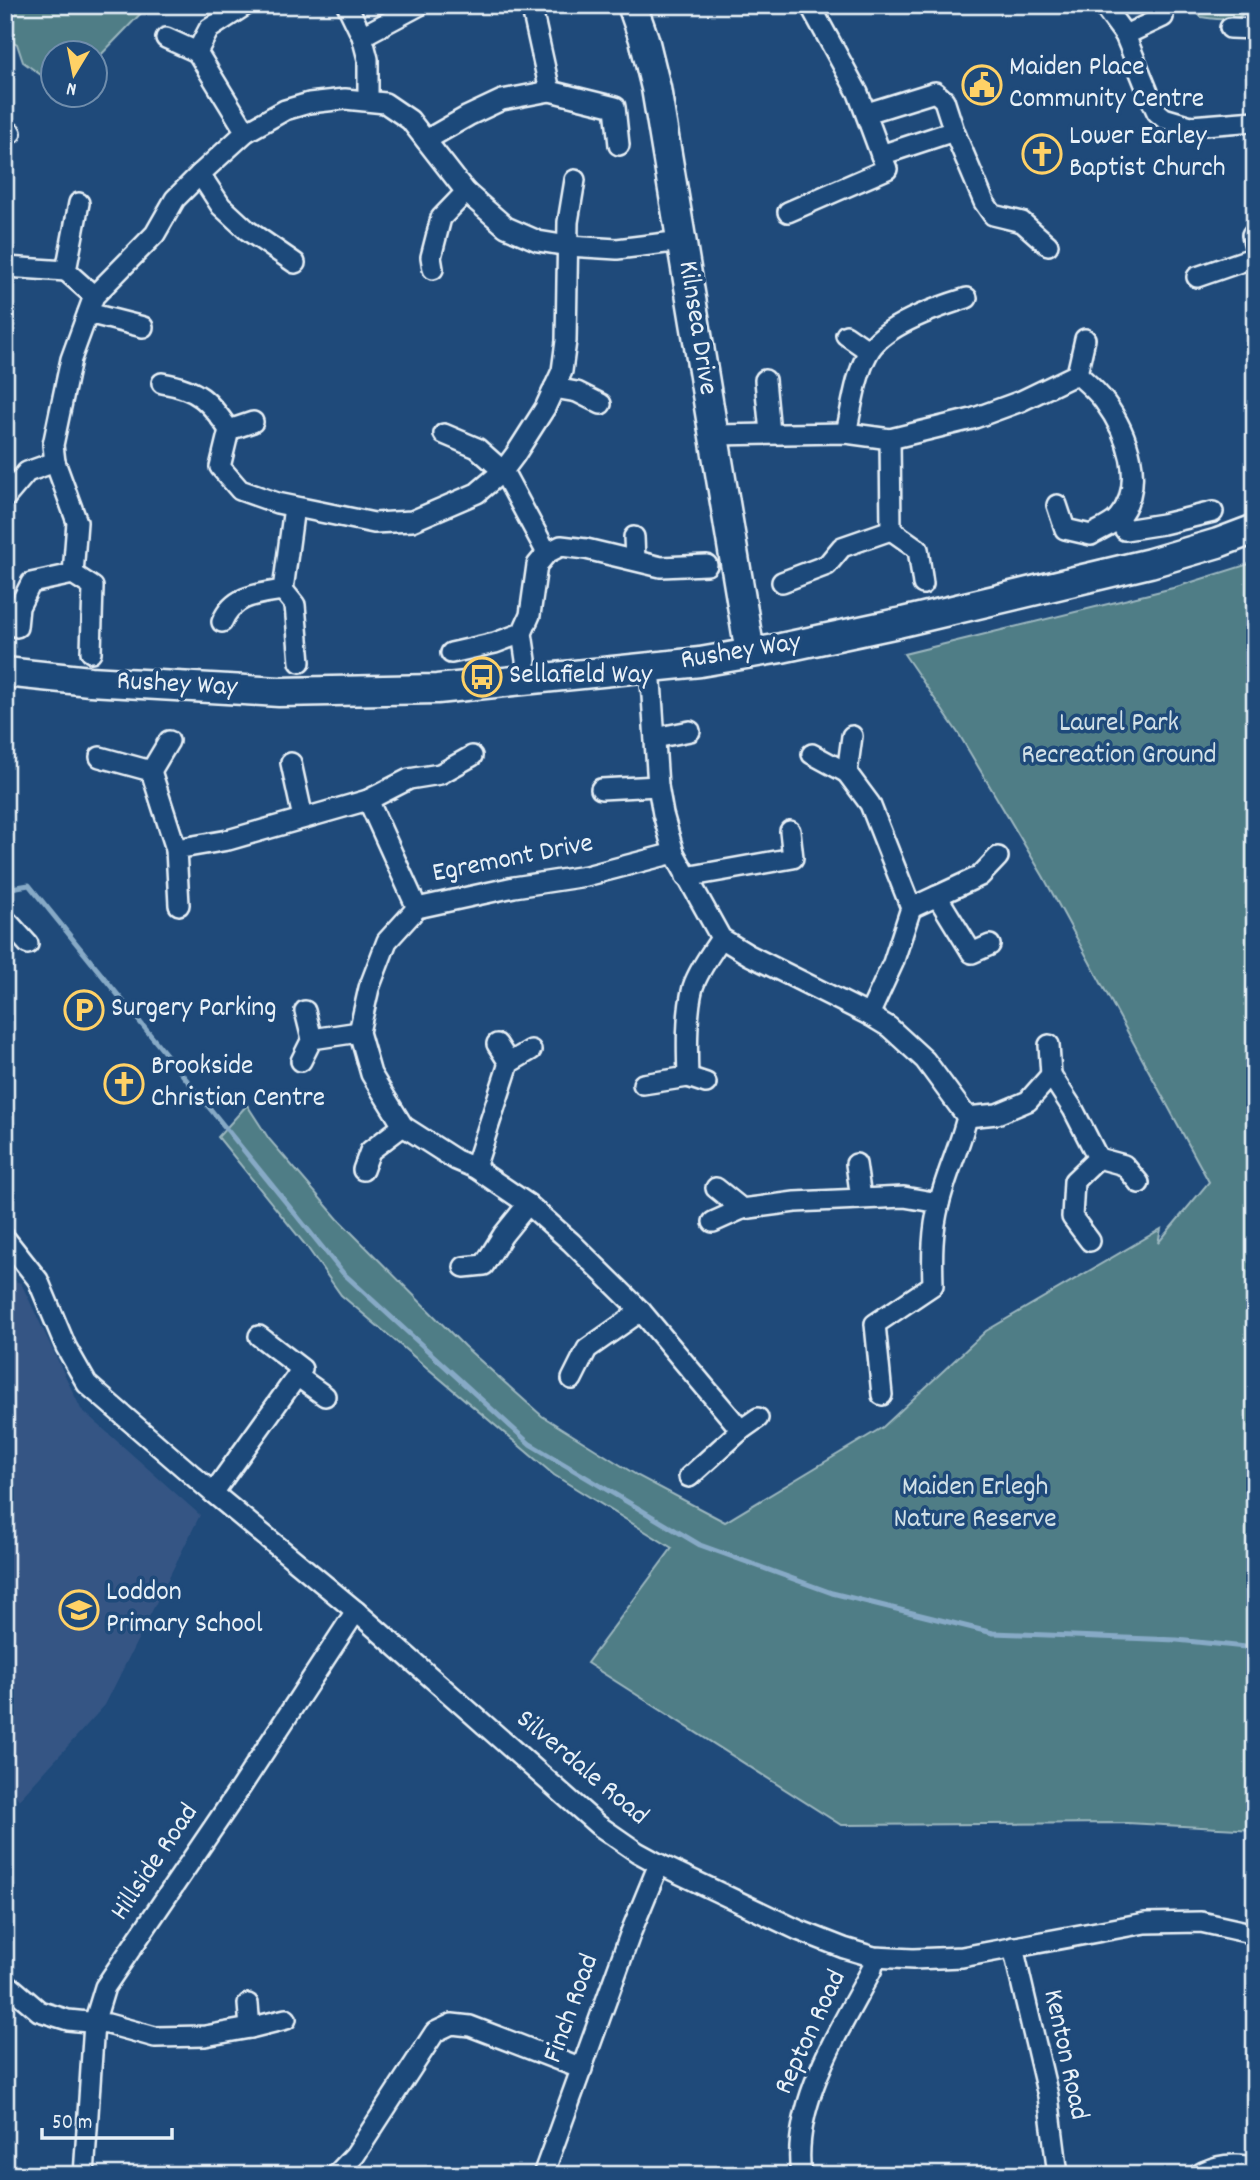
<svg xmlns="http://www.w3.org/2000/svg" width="1260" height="2180" font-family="Dekko,sans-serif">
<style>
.built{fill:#345584}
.green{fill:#507d86;stroke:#9cb7bf;stroke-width:2}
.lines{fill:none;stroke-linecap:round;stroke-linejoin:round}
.stream{stroke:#87aac6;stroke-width:5}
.street-casing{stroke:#e8f1f8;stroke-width:24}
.secondary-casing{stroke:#e8f1f8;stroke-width:33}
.street{stroke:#1f4a7a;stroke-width:19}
.secondary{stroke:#1f4a7a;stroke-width:28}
.labels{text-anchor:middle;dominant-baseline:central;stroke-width:7;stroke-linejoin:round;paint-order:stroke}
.poi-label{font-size:28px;fill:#e8f1f8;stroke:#1f4a7a;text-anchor:start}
.street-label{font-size:28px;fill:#e8f1f8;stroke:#1f4a7a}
.park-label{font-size:28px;fill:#d1e0e7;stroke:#1f4a7a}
</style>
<rect width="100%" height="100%" fill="#1f4a7a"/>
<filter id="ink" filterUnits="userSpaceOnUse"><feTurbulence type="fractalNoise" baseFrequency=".0143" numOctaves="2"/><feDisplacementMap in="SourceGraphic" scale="14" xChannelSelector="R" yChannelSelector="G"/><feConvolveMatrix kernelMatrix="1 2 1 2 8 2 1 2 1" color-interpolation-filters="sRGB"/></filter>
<g filter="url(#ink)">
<!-- built -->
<polygon class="built" points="5,1278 21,1283 81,1409 200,1515 105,1705 19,1800 5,1780"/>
<!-- green -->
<g class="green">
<polygon points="5,5 146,5 147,7 95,61 94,52 52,52 52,83 23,62 17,44 5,37"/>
<path d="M1190 5H1248C1243 25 1217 19 1201 17Z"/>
<polygon points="1255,562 1255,1830 1127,1823 841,1825 587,1663 672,1548 554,1475 341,1295 307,1247 218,1137 247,1105 269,1139 338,1219 464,1346 542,1416 638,1476 725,1522 883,1427 986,1331 1161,1229 1158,1243 1209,1182 1043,876 960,736 904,654 1173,588"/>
</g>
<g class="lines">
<!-- stream -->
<polyline class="stream" points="5,889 29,885 343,1273 530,1444 700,1545 832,1593 993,1633 1177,1640 1255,1648"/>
<!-- street casing -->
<g class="street-casing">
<g id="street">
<polyline points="246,5 209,29 197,52 246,132"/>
<polyline points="347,5 362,36 368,59 368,100"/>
<polyline points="531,5 550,91"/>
<polyline points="810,5 858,93 881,155 954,131 984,202 993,215 1022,222 1048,245"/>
<polyline points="1108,12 1125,35 1150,97 1157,112 1164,118 1191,126 1255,121"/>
<polyline points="1230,28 1255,29"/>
<polyline points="1125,35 1163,17"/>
<polyline points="362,36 420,5"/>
<polyline points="166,38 197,52"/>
<polyline points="867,113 935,92 944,100 954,131"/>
<polyline points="5,130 11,133"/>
<polyline points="426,140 468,116 502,100 550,91 615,107 619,145"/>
<polyline points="200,174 221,206 247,230 295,263"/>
<polyline points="79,203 66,271 94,296"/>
<polyline points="788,212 887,169 881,155"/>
<polyline points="1252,235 1255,247"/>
<polyline points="6,267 66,271"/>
<polyline points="433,269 431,257 441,218 466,192"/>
<polyline points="1197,277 1255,257"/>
<polyline points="88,313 143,327"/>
<polyline points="846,335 869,351"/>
<polyline points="1077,374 1085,339"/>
<polyline points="765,380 770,433"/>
<path d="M162 383C198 389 209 400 229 430L220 467 240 490 277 503 374 523 412 521 477 493 503 471 515 455 545 408 562 371 566 341 568 222 575 180"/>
<polyline points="554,388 577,392 601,404"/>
<polyline points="229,430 253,422"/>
<path d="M846 433C852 408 855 377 868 353 883 325 938 307 967 298"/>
<polyline points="444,434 477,448 503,471 547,553"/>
<path d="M714 435 846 433 890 439 972 419 1021 401 1077 374C1086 382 1097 391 1104 401 1127 432 1147 484 1118 518 1112 525 1099 530 1091 535L1065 529 1057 505"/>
<polyline points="5,498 27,472 55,462"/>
<polyline points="1118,518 1125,530 1163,524 1213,512"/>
<polyline points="891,530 918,549 923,584"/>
<polyline points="634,537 635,560"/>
<polyline points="73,574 93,587 91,652"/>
<polyline points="782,582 827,565 842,547 891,530 890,439"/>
<polyline points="283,590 295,605 300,662"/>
<path d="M222 622C233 595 258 594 283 590L294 507"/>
<polyline points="17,627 19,607 31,583 73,574 77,522 55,462 53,445 71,359 94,296 155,234 175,199 200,174 246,132 285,110 309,103 345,99 385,103 410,120 466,192 506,227 538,241 568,246 617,249 682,241"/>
<polyline points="451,653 495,643 522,633"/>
<polyline points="526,660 522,633 530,615 537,565 547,553 561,546 586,549 661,567 707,565"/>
<path d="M650 666 658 786 663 814 674 853 721 938 749 955 869 1015 889 1027 925 1060 967 1117C960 1147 946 1174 939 1204 932 1231 932 1257 933 1285L875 1324 882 1395"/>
<polyline points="852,736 847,773 870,804 911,908 893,963 869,1015"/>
<polyline points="655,738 690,731"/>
<polyline points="812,754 847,773"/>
<polyline points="100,757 151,771 176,849"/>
<polyline points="291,763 303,818"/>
<polyline points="151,771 169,741"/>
<polyline points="601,789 658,786"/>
<polyline points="368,800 409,779 440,774 472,756"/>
<polyline points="674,853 586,876 514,887 417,908 387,941 369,988 359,1032 371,1074 403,1126 456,1160 475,1168 528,1204 571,1242 641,1311 741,1430"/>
<polyline points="686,877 793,858 790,831"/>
<polyline points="937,896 980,876 998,857"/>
<polyline points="179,905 176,849 228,840 368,800 417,908"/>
<polyline points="911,908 937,896 972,953 990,945"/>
<polyline points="5,924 9,923 28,944"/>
<polyline points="305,1011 312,1039"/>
<polyline points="497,1044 509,1063"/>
<polyline points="1049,1045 1051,1075"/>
<polyline points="301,1061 312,1039 359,1032"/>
<polyline points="688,1077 706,1083"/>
<path d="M643 1084 688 1077C687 1050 686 1013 693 987 699 969 711 954 721 938"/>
<polyline points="967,1117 997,1114 1028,1101 1051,1075 1073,1109 1098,1158 1074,1181 1072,1217 1090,1241"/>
<polyline points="1098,1158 1124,1165 1139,1183"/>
<polyline points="856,1164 861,1198"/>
<polyline points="475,1168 509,1063 531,1050"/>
<polyline points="363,1170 370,1151 403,1126"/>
<polyline points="716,1188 742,1209 795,1202 904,1197 939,1203"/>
<polyline points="713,1222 742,1209"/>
<polyline points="5,1238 38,1280 66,1347 87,1384 213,1493 356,1611 598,1825 637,1852 659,1864 798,1930 844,1948 874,1957 913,1959 962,1957 1145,1923 1201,1922 1255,1934"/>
<polyline points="464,1267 484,1265 503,1235 528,1204"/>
<polyline points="297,1376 325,1396"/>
<polyline points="572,1379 587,1349 641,1311"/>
<polyline points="689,1477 741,1430 758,1418"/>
<polyline points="213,1493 302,1369 259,1336"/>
<polyline points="1013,1947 1048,2096 1058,2175"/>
<polyline points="5,1982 39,2011 68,2020 108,2024 155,2037 205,2036 250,2028 286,2019"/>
<polyline points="248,2004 250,2028"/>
<polyline points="84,2175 94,2023 105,1987 237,1793 356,1611"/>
<polyline points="336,2175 355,2155 435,2032 452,2024 470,2026 582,2069"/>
<polyline points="543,2175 631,1932 659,1864"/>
<path d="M801 2175C791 2104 840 2030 872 1969L874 1957"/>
<path d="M1198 2175C1215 2165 1236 2162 1255 2168"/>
</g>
</g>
<!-- secondary casing -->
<g class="secondary-casing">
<g id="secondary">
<polyline points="632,5 644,39 656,88 750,653"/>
<polyline points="5,672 90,681 279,692 437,689 700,662 781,648 898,623 1150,563 1218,543 1255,529"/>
</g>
</g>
<!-- street -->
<use href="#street" class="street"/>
<!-- secondary -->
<use href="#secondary" class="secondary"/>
</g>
</g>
<!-- icons -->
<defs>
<g id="civic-ring" transform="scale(2.0125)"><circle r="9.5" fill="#1f4a7a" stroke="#ffd166" stroke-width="1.5"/><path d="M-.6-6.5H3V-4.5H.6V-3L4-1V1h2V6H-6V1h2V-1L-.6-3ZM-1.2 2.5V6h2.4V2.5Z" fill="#ffd166"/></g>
<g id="church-ring" transform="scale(2.0125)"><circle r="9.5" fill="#1f4a7a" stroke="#ffd166" stroke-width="1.5"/><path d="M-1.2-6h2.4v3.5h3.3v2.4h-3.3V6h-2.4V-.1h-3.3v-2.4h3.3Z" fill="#ffd166"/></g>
<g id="bus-ring" transform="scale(2.0125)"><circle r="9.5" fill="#1f4a7a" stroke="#ffd166" stroke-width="1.5"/><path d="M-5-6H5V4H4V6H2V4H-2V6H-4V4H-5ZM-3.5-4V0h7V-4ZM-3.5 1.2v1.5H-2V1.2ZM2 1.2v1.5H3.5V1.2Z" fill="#ffd166"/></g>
<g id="parking-ring" transform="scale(2.0125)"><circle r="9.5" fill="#1f4a7a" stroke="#ffd166" stroke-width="1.5"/><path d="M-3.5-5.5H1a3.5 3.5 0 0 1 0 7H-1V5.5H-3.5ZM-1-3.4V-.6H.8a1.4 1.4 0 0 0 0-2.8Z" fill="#ffd166"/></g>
<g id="school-ring" transform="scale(2.0125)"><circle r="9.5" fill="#1f4a7a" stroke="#ffd166" stroke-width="1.5"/><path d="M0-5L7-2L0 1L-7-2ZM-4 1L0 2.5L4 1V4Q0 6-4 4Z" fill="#ffd166"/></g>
</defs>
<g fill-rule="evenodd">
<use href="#civic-ring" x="982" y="85"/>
<use href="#church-ring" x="1042" y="154"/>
<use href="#bus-ring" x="482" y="677"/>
<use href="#parking-ring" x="84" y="1010"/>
<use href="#church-ring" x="124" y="1084"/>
<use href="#school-ring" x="79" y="1610"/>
</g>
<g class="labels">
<!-- poi labels -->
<g class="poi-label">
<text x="1009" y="69">Maiden Place<tspan x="1009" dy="32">Community Centre</tspan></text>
<text x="1069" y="138">Lower Earley<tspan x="1069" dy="32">Baptist Church</tspan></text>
<text x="509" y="677">Sellafield Way</text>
<text x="111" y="1010">Surgery Parking</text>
<text x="151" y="1068">Brookside<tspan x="151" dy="32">Christian Centre</tspan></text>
<text x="106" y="1594">Loddon<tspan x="106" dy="32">Primary School</tspan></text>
</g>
<!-- street labels -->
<g class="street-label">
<text transform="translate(696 328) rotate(81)">Kilnsea Drive</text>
<text transform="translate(741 653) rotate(-9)">Rushey Way</text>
<text transform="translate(177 686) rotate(3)">Rushey Way</text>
<text transform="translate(513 860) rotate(-11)">Egremont Drive</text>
<text transform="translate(581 1769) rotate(40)">Silverdale Road</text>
<text transform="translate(156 1863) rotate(-56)">Hillside Road</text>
<text transform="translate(573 2009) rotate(-70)">Finch Road</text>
<text transform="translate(812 2033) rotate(-65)">Repton Road</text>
<text transform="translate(1064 2055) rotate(78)">Kenton Road</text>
</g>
<!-- park labels -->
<g class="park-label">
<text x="1119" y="725">Laurel Park<tspan x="1119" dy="32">Recreation Ground</tspan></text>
<text x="975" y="1489">Maiden Erlegh<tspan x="975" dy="32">Nature Reserve</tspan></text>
</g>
</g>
<!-- margin -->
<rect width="1260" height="2180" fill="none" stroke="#1f4a7a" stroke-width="28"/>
<rect x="14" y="14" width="1232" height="2152" fill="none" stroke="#e8f1f8" stroke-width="2.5" filter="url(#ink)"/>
<!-- north arrow -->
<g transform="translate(74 74) rotate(190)"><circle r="33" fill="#1f4a7a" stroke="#6f8dac" stroke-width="2"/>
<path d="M0-5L12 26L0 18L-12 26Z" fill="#ffd166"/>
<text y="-10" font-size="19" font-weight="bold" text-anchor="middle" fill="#e8f1f8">N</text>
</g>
<!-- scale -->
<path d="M42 2128v10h130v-10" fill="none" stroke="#e8f1f8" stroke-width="3.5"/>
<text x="52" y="2128" font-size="21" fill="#e8f1f8" stroke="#1f4a7a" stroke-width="5" paint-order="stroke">50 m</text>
</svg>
